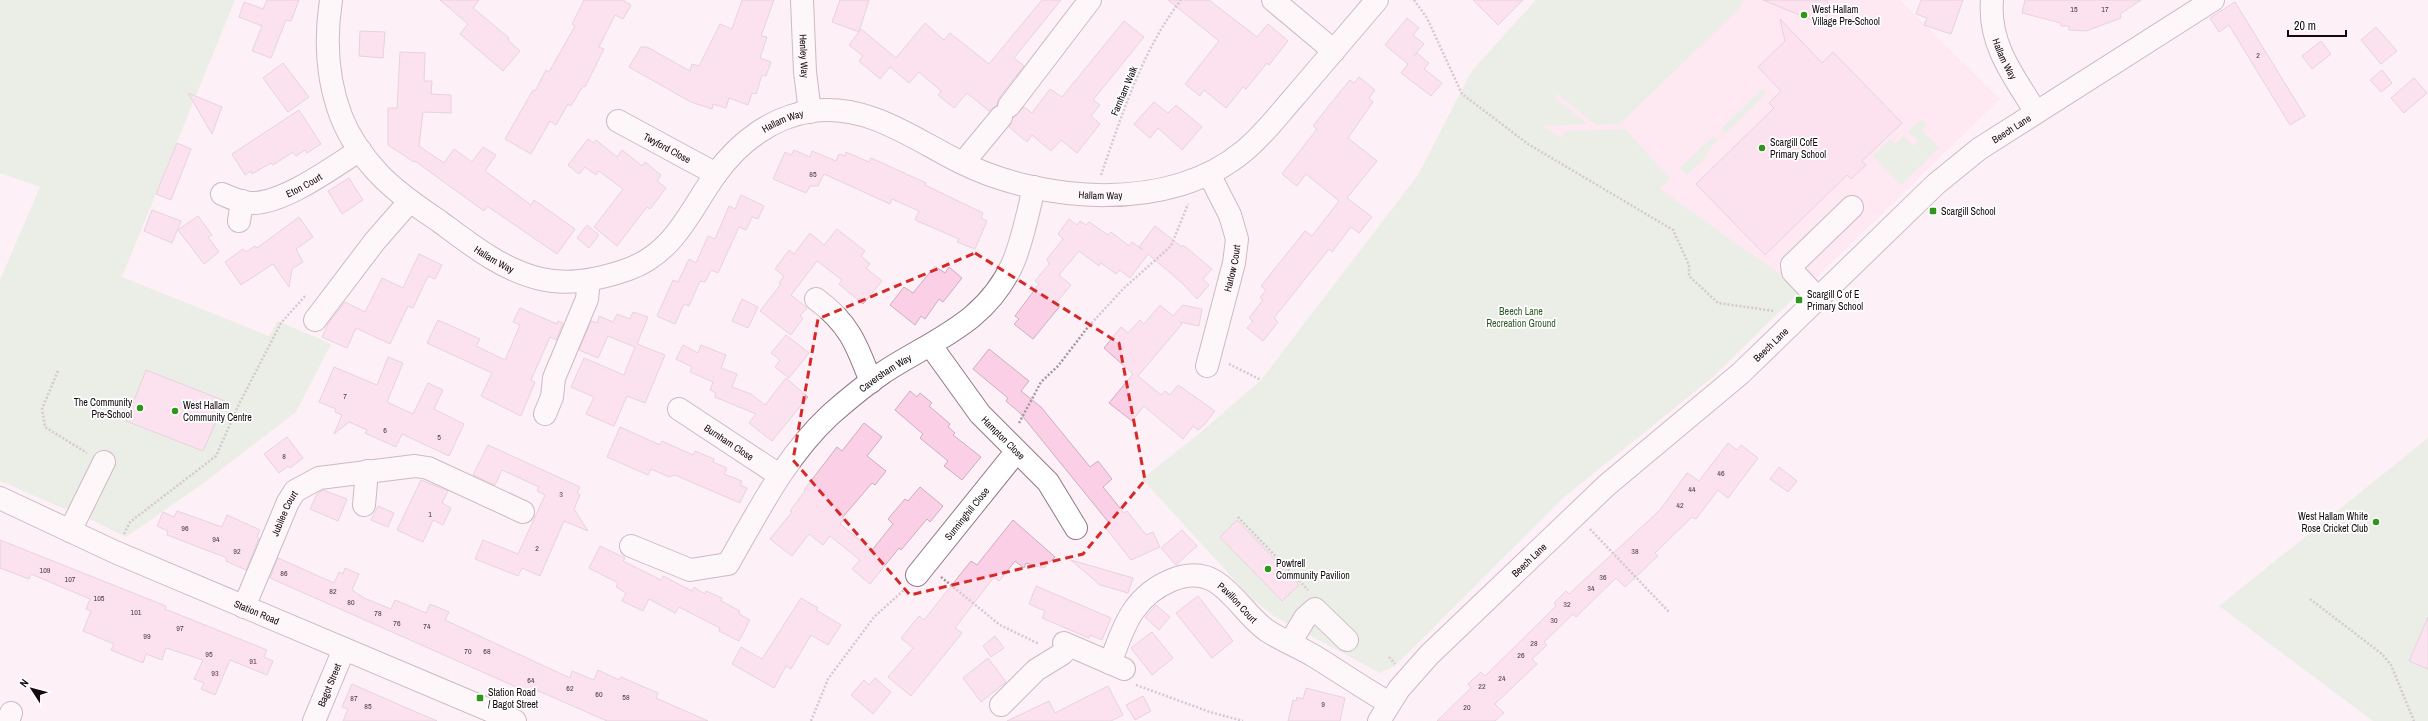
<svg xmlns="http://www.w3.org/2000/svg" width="2428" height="721" font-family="'Archivo Narrow',sans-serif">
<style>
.built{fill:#ffdff0}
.green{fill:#d6ebd2}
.building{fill:#fbd0e7;stroke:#ccaebe}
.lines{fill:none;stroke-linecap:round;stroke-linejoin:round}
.minor-casing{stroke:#937786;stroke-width:24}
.path{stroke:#a4989e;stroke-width:2.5;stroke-dasharray:2 2;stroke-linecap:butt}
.minor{stroke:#fff;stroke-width:22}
.marked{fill:none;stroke:#d62828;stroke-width:3;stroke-dasharray:8 5;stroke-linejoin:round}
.poi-dot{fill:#2f951b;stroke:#fff;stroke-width:1.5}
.labels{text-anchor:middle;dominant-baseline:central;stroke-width:3.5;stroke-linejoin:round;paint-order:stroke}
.number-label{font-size:8px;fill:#4d3b45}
.poi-label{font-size:10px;fill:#13090f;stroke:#fff;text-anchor:start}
.street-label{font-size:10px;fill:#13090f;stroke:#fff}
.park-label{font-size:10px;fill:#305829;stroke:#fff}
</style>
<rect width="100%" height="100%" fill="#fdf0f6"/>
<!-- built -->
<polygon class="built" points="1536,0 1900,0 2000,99 1817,277 1810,277 1799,288 1587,158 1471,72"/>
<!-- green -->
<g class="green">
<polygon points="0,0 235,0 122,277 269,336 278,321 331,344 296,412 205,482 126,537 67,508 65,509 0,481 0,280 40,187 0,173"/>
<polygon points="1536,0 1744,0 1740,8 1620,124 1596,125 1558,94 1555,98 1588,124 1544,126 1561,138 1565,131 1625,129 1670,178 1660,189 1799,288 1800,292 1713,377 1562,499 1395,666 1380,673 1274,616 1253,600 1142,479 1201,432 1261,380 1418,175 1471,72"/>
<polygon points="1762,89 1766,94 1725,134 1721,129"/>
<polygon points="1923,121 1927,125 1922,130 1939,148 1901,185 1873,156 1890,139 1895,144 1903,136 1913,146 1918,141 1908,132 1918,122"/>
<polygon points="1714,136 1718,140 1706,152 1708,155 1687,175 1680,168"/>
<polygon points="2428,438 2428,721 2373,721 2219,606"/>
</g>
<!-- building -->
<g class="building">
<polygon points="267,0 299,0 291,21 286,20 271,58 252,51 262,26 239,17 244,2 263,9"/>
<polygon points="440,0 479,0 473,8 509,38 508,40 520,51 503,71 460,34 468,24"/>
<polygon points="584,0 623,0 631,5 623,19 615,15 599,47 604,49 585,87 583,86 571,106 568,104 556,125 550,121 531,154 505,139 533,90 535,91 546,70 549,72 575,26 572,24"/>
<polygon points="742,0 774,0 761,36 767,37 760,58 771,62 766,76 762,75 756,94 752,93 748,105 729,98 726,108 713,104 712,109 691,102 629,67 641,47 647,47 690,71 692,64 699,66 720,24 732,29"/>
<polygon points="840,0 869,0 859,32 832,22"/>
<polygon points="1042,0 1061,0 1014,58 1024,66 999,98 997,105 989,111 967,93 954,108 938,95 941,91 919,72 909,83 890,67 880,79 859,61 863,56 849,45 861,29 896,58 925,23 944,40 950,33 989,64"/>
<polygon points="1168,0 1209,0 1257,37 1268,24 1288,41 1269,65 1267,63 1246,89 1243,87 1226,108 1204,90 1200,96 1185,84 1219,41"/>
<polygon points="1473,0 1523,0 1498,25"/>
<polygon points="1763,0 1827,0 1831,12 1819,23"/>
<polygon points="1921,0 1963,0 1951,34 1924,25 1927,18 1916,14"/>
<polygon points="2025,0 2141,0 2120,14 2121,18 2086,31 2069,30 2069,26 2061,26 2061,23 2022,13"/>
<polygon points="2235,2 2305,116 2290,125 2229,25 2219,32 2210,18"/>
<polygon points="1407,18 1419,28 1413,35 1424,44 1414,56 1417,53 1429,63 1424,69 1442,83 1431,96 1401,73 1408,64 1385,45"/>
<polygon points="1780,19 1822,63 1833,52 1902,123 1862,161 1866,165 1851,179 1847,175 1765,255 1696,184 1774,108 1769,103 1781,91 1758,67 1785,41"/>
<polygon points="1124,21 1144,37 1093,100 1100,105 1091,116 1100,124 1077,153 1061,140 1051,151 1032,135 1027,142 1009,127 1013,118 1024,107 1032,113 1050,89 1062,97"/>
<polygon points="2376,27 2397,51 2381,64 2361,40"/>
<polygon points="360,31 385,32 383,58 359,56"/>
<polygon points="2321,41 2331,54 2312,69 2302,56"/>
<polygon points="400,52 425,53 424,81 432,81 431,94 451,95 451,113 423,112 419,146 444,163 454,149 472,162 483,147 496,155 485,171 531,205 534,200 575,229 557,254 487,206 484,211 415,161 414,162 388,145 388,108 397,108"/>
<polygon points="283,63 309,97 288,112 263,78"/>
<polygon points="2382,70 2392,83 2381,92 2370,80"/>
<polygon points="1359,77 1375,90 1369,98 1373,102 1348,138 1377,161 1347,198 1372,217 1359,233 1351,227 1332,252 1329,249 1274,318 1278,322 1263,341 1247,328 1253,321 1249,318 1263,300 1260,298 1266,290 1261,286 1305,231 1312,236 1339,201 1306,174 1297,186 1282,174 1317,129 1313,126 1331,103 1350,80 1354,83"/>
<polygon points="2414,78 2427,93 2404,113 2391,98"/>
<polygon points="188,93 222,107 212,134"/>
<polygon points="1154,102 1168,113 1176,105 1202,127 1182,150 1158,128 1150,138 1134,124"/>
<polygon points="299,110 321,144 307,153 305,150 296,156 293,152 273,165 271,163 252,174 251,171 245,175 232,154"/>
<polygon points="588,139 594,143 596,140 617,157 622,150 642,166 645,162 661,175 657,181 666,188 650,209 647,207 617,246 594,227 623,189 599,171 596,175 585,167 579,174 568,165"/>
<polygon points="177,143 191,149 171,200 156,194"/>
<polygon points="794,150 810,157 812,151 836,161 839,154 845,156 846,152 869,162 871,158 926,183 925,185 983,213 981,218 987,221 975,249 957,242 959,239 915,220 919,211 892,199 890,204 824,174 818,186 810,186 806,193 773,179 785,152 791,155"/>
<polygon points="349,178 363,200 342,214 328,191"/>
<polygon points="741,195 764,206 758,219 752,217 746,230 739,227 718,273 711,270 705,282 700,281 689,306 684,304 675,324 657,316 673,280 678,282 689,259 696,263 708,236 715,239 729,206 735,209"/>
<polygon points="152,210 181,221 172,243 144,231"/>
<polygon points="198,216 212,235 208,237 219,252 204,264 178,230"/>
<polygon points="299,217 313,237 296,249 303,262 292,269 289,287 273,264 241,285 225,262 243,249 246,252 255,246 257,248"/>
<polygon points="1069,219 1077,225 1080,221 1086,225 1089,222 1108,235 1111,232 1129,246 1132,242 1143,250 1139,247 1155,226 1182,247 1183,245 1212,269 1203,279 1209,285 1197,299 1182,283 1148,254 1130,278 1120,270 1116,274 1101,263 1099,266 1079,251 1059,275 1071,285 1056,303 1060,306 1033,339 1014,324 1019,319 1015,316 1039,284 1035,281 1049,264 1047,259 1063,239 1058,234"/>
<polygon points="587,225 599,235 589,248 577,238"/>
<polygon points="837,229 865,251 861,256 870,264 866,268 882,281 863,304 839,284 842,280 817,261 791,295 807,308 800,316 803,318 791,335 760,311 781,284 779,283 784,276 775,269 789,250 794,254 810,233 824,245"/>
<polygon points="419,254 442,265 435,279 428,276 413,308 408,306 390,344 356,328 347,348 322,337 329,322 345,302 365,312 382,278 403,288"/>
<polygon points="935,266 945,273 949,267 962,278 943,302 939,299 925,319 921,316 915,325 890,305 904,287 913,293"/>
<polygon points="742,299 758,307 748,328 732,321"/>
<polygon points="1160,305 1173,316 1183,305 1202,309 1199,326 1180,322 1182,324 1138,376 1161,395 1165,391 1170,395 1178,385 1215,411 1204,425 1198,430 1193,426 1183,439 1144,406 1132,421 1109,403 1133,374 1104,348 1121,327 1128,333 1140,320 1144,324"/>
<polygon points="520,308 557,324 558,321 563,323 556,340 550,337 531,380 535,382 521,416 481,396 492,373 427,343 438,320 480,339 476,346 505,360 520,325 513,322"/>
<polygon points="633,312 648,317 637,344 665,355 645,403 627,396 614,426 586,414 594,397 571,387 584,358 624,375 635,347 608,336 598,358 579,350 591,321 597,323 599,316 613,322 617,314 630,319"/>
<polygon points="786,335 809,353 789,378 775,367 780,360 771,353"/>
<polygon points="683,345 698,353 701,345 726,355 721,368 737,374 732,387 751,394 765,405 786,378 808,397 772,441 749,423 756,414 715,397 716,393 710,390 713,382 690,372 692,367 676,359"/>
<polygon points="989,349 1029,381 1021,391 1041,407 1090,467 1098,461 1112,479 1103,487 1124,513 1127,511 1146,535 1153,532 1160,547 1131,560 1106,528 1110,524 1020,413 1006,401 1008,398 973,369"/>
<polygon points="388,357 403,363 387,402 413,414 428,383 443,390 434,409 464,424 449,456 402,434 396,447 365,433 367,430 349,422 334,434 342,415 335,412 336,409 319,402 334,367 377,385"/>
<polygon points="146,370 225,401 203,451 126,421"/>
<polygon points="910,391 917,397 920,393 932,403 929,406 950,424 948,427 955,433 953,435 981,457 962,480 944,466 948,461 920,438 923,434 895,410"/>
<polygon points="864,423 882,437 867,456 886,471 875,485 872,483 842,518 844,519 840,524 872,550 893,524 888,519 905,499 908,501 920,487 943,506 930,522 927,519 901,550 899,548 870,584 852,569 860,560 830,536 823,545 809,534 792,556 770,539 792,512 790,511 805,491 804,490 837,447 842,451"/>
<polygon points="620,427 660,445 662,441 693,455 695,451 714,459 713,462 727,468 724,474 742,481 740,485 747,488 740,503 675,475 669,477 651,469 648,475 607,457"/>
<polygon points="287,437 303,458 290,468 288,466 279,473 264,454"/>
<polygon points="1728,443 1737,450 1741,445 1758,458 1728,498 1718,490 1696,519 1692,517 1655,553 1658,556 1625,587 1616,578 1576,617 1573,614 1544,642 1547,645 1532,659 1537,664 1495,704 1504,713 1495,721 1437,721 1471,688 1468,684 1481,672 1485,676 1540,622 1556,606 1554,603 1566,591 1569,594 1660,510 1687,473 1699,481"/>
<polygon points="488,445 580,487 577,493 580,495 574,509 588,531 564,521 540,576 522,568 518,576 475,559 483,540 518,554 545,495 537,491 539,487 502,470 495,485 473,475"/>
<polygon points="1779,467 1797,481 1788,492 1770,479"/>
<polygon points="421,480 448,491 442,503 451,508 443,525 433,520 423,542 397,530"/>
<polygon points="323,490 347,499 338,521 310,509 317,494"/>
<polygon points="378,506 394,513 388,527 371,520"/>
<polygon points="177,511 222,527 227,515 260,530 257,537 259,538 246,570 226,561 227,558 167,535 168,531 157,526 163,512 174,517"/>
<polygon points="1013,520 1055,557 1044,568 1026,563 1024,568 1015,561 999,581 994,577 955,628 962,633 911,696 888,677 913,648 901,638 919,616 924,620 971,561 977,565"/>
<polygon points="1237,520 1299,585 1282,601 1220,537"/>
<polygon points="1182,530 1197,546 1176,565 1161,548"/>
<polygon points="0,540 166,606 165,609 267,650 264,657 273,661 267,675 230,660 215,695 201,689 204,683 194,679 203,660 166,648 162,660 146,654 143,663 111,650 114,644 83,631 91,611 86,609 90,599 31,574 29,579 0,568"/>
<polygon points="600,546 625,558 623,561 661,580 663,576 692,591 694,587 705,594 706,591 722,598 721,601 740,611 739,614 750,620 739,641 719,631 720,628 679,607 675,613 649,599 643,611 622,601 626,593 616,587 618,583 589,568"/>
<polygon points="278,558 334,583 339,572 343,574 345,568 359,574 352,590 364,598 391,609 395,600 426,613 430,604 449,612 445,620 570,678 572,671 594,680 598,670 619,680 621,677 658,693 656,698 708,721 607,721 534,689 532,694 270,578"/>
<polygon points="1071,560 1133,578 1128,593 1100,585"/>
<polygon points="1036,586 1111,618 1102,640 1090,635 1089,638 1042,618 1045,611 1029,604"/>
<polygon points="1198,596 1233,641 1212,658 1176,613"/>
<polygon points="801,598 818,608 816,610 841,625 828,645 811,635 791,669 786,666 774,688 732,664 741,647 762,659"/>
<polygon points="1156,605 1170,617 1159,630 1145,617"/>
<polygon points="2428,617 2428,669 2409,661"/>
<polygon points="1152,632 1173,658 1152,675 1131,648"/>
<polygon points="995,636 1004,648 991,657 983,646"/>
<polygon points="988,658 1006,682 981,702 963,678"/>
<polygon points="875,678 891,692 873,714 851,695 864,680 869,685"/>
<polygon points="352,684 402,706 437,721 343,721 348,709 342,707"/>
<polygon points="1108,686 1123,715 1111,721 1007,721 1049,701 1055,713"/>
<polygon points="1306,688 1345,698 1340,721 1288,721 1293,700 1296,701 1297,697 1303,699"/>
<polygon points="1143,696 1151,711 1135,720 1126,705"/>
</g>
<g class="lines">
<!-- minor casing -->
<g class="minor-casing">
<g id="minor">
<path id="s1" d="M331 0C325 39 327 79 341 116 349 137 364 158 379 174 396 192 418 207 439 221 470 244 502 270 541 279 570 286 601 279 629 269 675 252 690 210 716 174 739 142 772 117 812 111 869 104 912 138 960 162 1042 203 1170 213 1244 151 1264 135 1279 114 1296 95 1323 63 1350 32 1377 0"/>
<path id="s2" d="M802 0 805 72 810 112"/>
<polyline points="1273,0 1334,51"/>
<path id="s3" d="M1992 0C1988 44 2014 77 2036 112"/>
<polyline points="1009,106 1090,0"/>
<path id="s4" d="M618 121 716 174"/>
<polyline points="963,163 1001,117"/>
<path id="s5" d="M222 194C231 198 242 203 252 203 285 203 333 167 360 150"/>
<polyline points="239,221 242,201"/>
<polyline points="1818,298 1793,272 1792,265 1852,207"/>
<path d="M816 299C849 323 857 345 871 382"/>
<polyline points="315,320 375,241 410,201"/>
<path id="s6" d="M931 346 980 414 1048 482 1076 528"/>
<path id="s7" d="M1207 366 1234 263 1237 239 1230 215 1209 174"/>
<path id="s8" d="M679 409 779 475"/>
<polyline points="545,414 552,397 554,378 587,299 589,280"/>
<path id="s9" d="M0 498 115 552 515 721"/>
<polyline points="364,505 367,471"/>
<polyline points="70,531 104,462"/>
<path id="s10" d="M631 546 690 570 728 564C758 512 785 457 830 415 847 400 865 385 884 372 935 339 986 323 1013 263 1023 239 1028 213 1034 187"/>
<path id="s11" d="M917 575 1016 452"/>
<path id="s12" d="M244 607 288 502 295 491 319 478 415 466 428 468 523 512"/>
<polyline points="1064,643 1124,669"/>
<polyline points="1290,643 1305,618 1315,609 1347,640"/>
<path id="s13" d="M1110 663C1117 646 1123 625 1134 610 1150 587 1188 564 1216 582 1235 594 1247 616 1266 630 1281 640 1299 647 1314 656 1340 672 1363 688 1389 703"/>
<polyline points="1001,705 1036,670 1062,654 1070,646"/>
<polyline points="8,721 11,713"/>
<path id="s14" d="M314 721 344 649"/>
<path id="s15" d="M1379 721 1399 689 1429 655 1607 485 1741 373 1936 184 1979 149 2213 0"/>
</g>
</g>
<!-- path -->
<g class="path">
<polyline points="1414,0 1427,18 1462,94 1528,144 1673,230 1689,265 1689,276 1718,303 1774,311"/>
<path d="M1101 175C1122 115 1142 50 1181 0"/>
<polyline points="1229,364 1261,380"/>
<polyline points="58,371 42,409 45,427 87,453"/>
<polyline points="1019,423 1041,382 1058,366 1088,327 1123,289 1171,246 1188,204"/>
<polyline points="1238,517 1308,590"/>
<polyline points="1590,529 1669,612"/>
<polyline points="124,534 130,522 216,456 239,404 281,323 306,295"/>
<polyline points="941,577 1000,625 1039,644"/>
<polyline points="2310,599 2382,654 2391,665 2414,721"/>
<polyline points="1389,657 1395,664"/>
<polyline points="1136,685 1210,712 1243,721"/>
<polyline points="811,721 828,679 874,617 904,590"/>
</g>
<!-- minor -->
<use href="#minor" class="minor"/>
</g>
<!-- marked area -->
<path d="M0 0H2428V721H0ZM975 253 1119 343 1145 480 1083 554 910 595 793 460 818 319Z" fill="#fdf0f6" fill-opacity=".55" fill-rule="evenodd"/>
<path class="marked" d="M975 253 1119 343 1145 480 1083 554 910 595 793 460 818 319Z"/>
<!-- markers -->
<g class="poi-dot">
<circle cx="1804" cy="15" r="4"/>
<circle cx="1762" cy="148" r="4"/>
<rect x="1929" y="207" width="8" height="8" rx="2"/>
<rect x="1795" y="296" width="8" height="8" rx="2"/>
<circle cx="140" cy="408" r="4"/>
<circle cx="175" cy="411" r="4"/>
<circle cx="2376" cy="522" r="4"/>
<circle cx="1268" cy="569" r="4"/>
<rect x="476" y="694" width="8" height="8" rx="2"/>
</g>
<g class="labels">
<!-- number labels -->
<g class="number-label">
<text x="2074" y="9">15</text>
<text x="2105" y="9">17</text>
<text x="2258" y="55">2</text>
<text x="813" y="174">85</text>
<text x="345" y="396">7</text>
<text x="385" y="430">6</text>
<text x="439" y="437">5</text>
<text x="284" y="456">8</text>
<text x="1721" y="473">46</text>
<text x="1692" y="489">44</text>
<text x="561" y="494">3</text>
<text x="1680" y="505">42</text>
<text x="430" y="514">1</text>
<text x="185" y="528">96</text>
<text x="216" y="539">94</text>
<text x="537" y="548">2</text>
<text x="237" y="551">92</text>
<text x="1635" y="551">38</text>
<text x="45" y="570">109</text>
<text x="284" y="573">86</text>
<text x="1603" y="577">36</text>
<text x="70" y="579">107</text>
<text x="1591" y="588">34</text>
<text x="333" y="591">82</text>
<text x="99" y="598">105</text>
<text x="351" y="602">80</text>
<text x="1567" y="604">32</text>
<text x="136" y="612">101</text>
<text x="378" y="613">78</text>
<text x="1554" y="620">30</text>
<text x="397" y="623">76</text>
<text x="427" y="626">74</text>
<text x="180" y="628">97</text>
<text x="147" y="636">99</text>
<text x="1534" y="643">28</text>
<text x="468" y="651">70</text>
<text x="487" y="651">68</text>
<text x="209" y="654">95</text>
<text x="1521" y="655">26</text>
<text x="253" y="661">91</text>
<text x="215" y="673">93</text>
<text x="1502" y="678">24</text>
<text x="531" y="680">64</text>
<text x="1482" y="686">22</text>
<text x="570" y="688">62</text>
<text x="599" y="694">60</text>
<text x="626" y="697">58</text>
<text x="354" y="698">87</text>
<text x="1323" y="704">9</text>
<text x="368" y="706">85</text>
<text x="1467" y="707">20</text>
</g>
<!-- poi labels -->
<g class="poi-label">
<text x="1812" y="9">West Hallam<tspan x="1812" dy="12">Village Pre-School</tspan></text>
<text x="1770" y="142">Scargill CofE<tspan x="1770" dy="12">Primary School</tspan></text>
<text x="1941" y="211">Scargill School</text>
<text x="1807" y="294">Scargill C of E<tspan x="1807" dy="12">Primary School</tspan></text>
<text x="132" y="402" text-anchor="end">The Community<tspan x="132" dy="12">Pre-School</tspan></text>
<text x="183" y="405">West Hallam<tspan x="183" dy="12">Community Centre</tspan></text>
<text x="2368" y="516" text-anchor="end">West Hallam White<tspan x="2368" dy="12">Rose Cricket Club</tspan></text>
<text x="1276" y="563">Powtrell<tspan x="1276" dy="12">Community Pavilion</tspan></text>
<text x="488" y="692">Station Road<tspan x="488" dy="12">/ Bagot Street</tspan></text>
</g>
<!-- street labels -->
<g class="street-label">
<text stroke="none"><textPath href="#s2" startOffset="56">Henley Way</textPath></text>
<text stroke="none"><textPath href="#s3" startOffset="61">Hallam Way</textPath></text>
<text transform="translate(1124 91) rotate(-67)">Farnham Walk</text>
<text stroke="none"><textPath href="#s1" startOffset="690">Hallam Way</textPath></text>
<text stroke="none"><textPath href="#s15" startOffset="869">Beech Lane</textPath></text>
<text stroke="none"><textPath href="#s4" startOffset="56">Twyford Close</textPath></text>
<text stroke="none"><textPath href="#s5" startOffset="87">Eton Court</textPath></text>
<text stroke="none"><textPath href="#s1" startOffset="1026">Hallam Way</textPath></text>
<text stroke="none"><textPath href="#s1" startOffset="331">Hallam Way</textPath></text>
<text stroke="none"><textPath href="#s7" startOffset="101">Harlow Court</textPath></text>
<text stroke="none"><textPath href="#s15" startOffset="545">Beech Lane</textPath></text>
<text stroke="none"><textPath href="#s10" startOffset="353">Caversham Way</textPath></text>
<text stroke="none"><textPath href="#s6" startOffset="117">Hampton Close</textPath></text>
<text stroke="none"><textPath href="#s8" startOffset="60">Burnham Close</textPath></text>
<text stroke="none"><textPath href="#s11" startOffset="79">Sunninghill Close</textPath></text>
<text stroke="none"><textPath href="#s12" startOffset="102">Jubilee Court</textPath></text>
<text stroke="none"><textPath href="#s15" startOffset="221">Beech Lane</textPath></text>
<text stroke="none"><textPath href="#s13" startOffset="183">Pavilion Court</textPath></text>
<text stroke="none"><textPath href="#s9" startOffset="281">Station Road</textPath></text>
<text stroke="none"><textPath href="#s14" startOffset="39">Bagot Street</textPath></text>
</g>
<!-- park labels -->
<g class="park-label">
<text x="1521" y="311">Beech Lane<tspan x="1521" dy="12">Recreation Ground</tspan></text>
</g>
</g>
<!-- north arrow -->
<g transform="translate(32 689) rotate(306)" stroke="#ffffff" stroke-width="3" paint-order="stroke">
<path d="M0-3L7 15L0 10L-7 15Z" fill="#13090f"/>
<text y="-6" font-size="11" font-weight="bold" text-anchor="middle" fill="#13090f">N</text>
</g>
<!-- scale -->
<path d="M2288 30v6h58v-6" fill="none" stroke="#13090f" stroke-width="2"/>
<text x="2294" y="30" font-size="12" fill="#13090f" stroke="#ffffff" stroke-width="3" paint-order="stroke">20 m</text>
</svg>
